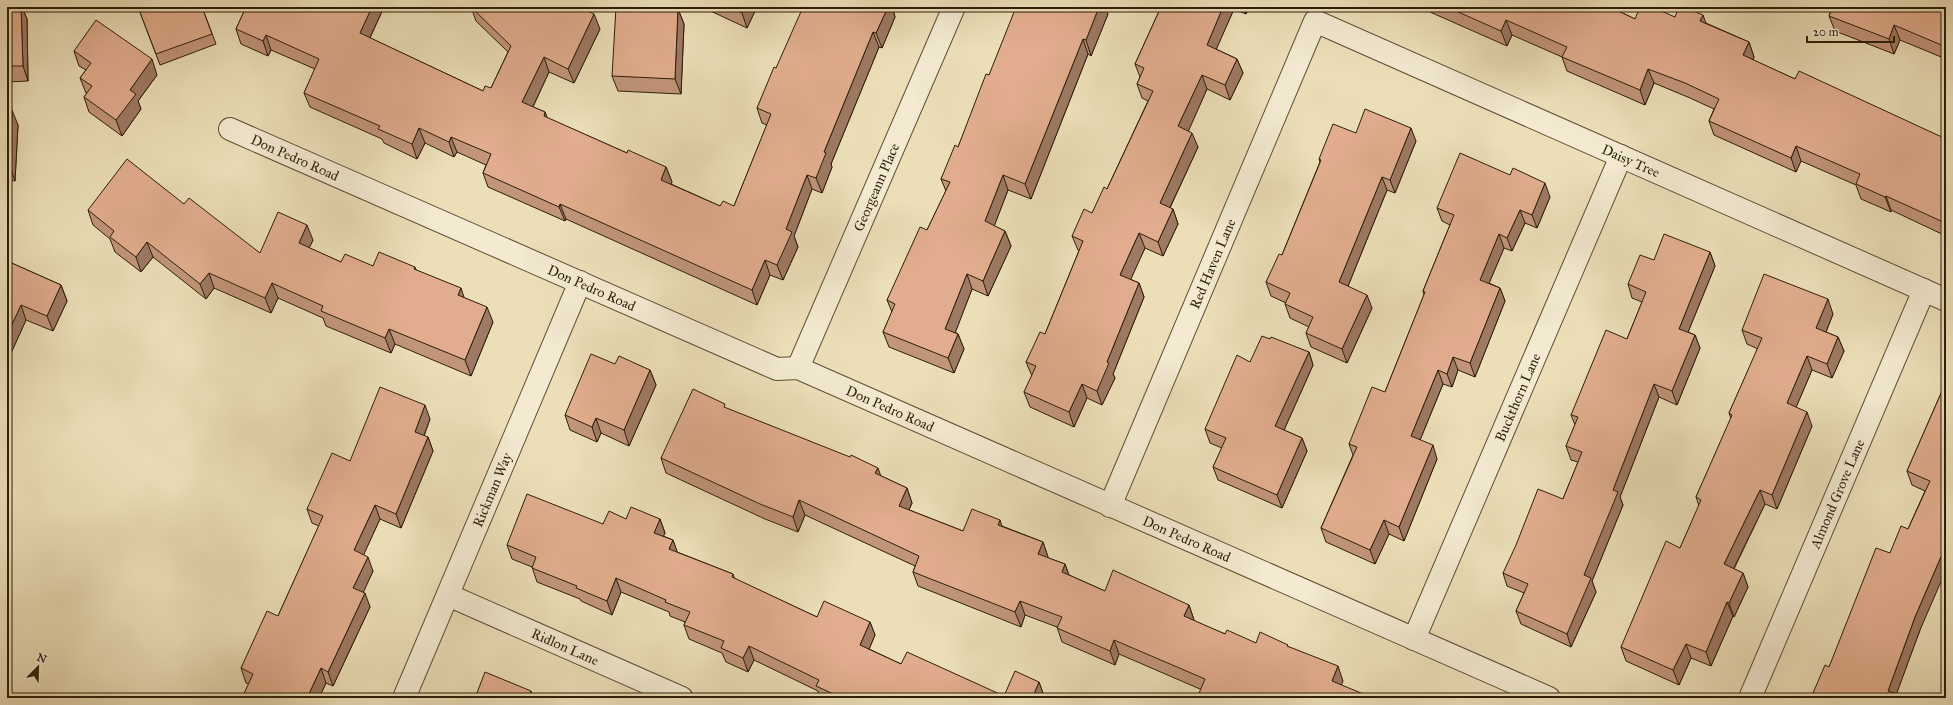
<svg xmlns="http://www.w3.org/2000/svg" width="1953" height="705" font-family="'IM FELL Great Primer',serif">
<style>
.lines{fill:none;stroke-linecap:round;stroke-linejoin:round}
.minor-casing{stroke:#5d4e36;stroke-width:24}
.minor{stroke:#f3ead1;stroke-width:22}
.wall{fill:#c2957a;stroke:#2d1e0a}
.shaded-wall{fill:#9e7963;stroke:#2d1e0a}
.building{fill:#e1ad8e;stroke:#2d1e0a}
.labels{text-anchor:middle;dominant-baseline:central;stroke-width:3;stroke-linejoin:round;paint-order:stroke}
.street-label{font-size:14px;fill:#2d1e0a;stroke:#f3ead1}
</style>
<rect width="100%" height="100%" fill="#ecdfb8"/>
<filter id="stains"><feTurbulence type="fractalNoise" baseFrequency=".005" numOctaves="4"/><feColorMatrix values="0 0 0 0 .2 0 0 0 0 .09 0 0 0 0 .02 0 0 0 .5 -.17"/></filter>
<radialGradient id="worn" r=".72"><stop offset=".6" stop-color="#630" stop-opacity="0"/><stop offset="1" stop-color="#630" stop-opacity=".3"/></radialGradient>
<g class="lines">
<!-- minor casing -->
<g class="minor-casing">
<g id="minor">
<path id="s1" d="M230 129 777 369 798 368 1549 698"/>
<path id="s2" d="M798 368 954 7"/>
<path id="s3" d="M1110 506 1315 21 1946 300"/>
<path id="s4" d="M448 595 682 698"/>
<path id="s5" d="M1414 639 1621 156"/>
<path id="s6" d="M404 698 580 282"/>
<path id="s7" d="M1750 698 1924 290"/>
</g>
</g>
<!-- minor -->
<use href="#minor" class="minor"/>
</g>
<!-- wall -->
<g class="wall">
<polygon points="7,7 22,7 27,19 28,81 7,82"/>
<polygon points="138,7 202,7 216,44 160,65"/>
<polygon points="246,7 384,7 370,38 483,91 491,88 508,52 476,21 471,7 579,7 600,29 574,83 549,72 533,107 545,112 547,118 627,153 666,167 672,182 671,184 720,206 734,206 767,125 762,123 757,108 776,68 829,9 829,7 894,7 893,10 895,17 882,48 879,47 831,164 832,167 822,193 812,189 794,236 798,247 783,280 770,275 757,305 566,219 565,221 488,187 483,173 486,165 457,152 454,157 425,143 417,159 384,143 382,139 310,107 304,93 315,69 271,50 268,56 241,44 236,29"/>
<polygon points="704,7 757,7 747,28 704,8"/>
<polygon points="1161,7 1249,7 1246,14 1234,9 1216,49 1237,59 1243,73 1230,100 1207,89 1188,131 1198,147 1170,208 1173,209 1178,224 1163,256 1145,248 1130,279 1139,283 1144,297 1113,374 1115,378 1102,405 1087,398 1074,427 1030,407 1024,392 1032,376 1026,362 1045,334 1079,251 1078,250 1072,236 1092,213 1107,189 1148,101 1142,98 1137,84 1140,77 1135,64"/>
<polygon points="1429,7 1610,7 1635,19 1675,17 1706,23 1749,42 1754,57 1753,60 1795,79 1944,138 1946,134 1946,236 1891,210 1891,212 1861,199 1856,185 1801,161 1796,172 1714,135 1709,121 1714,109 1690,98 1654,83 1645,105 1567,71 1562,57 1512,35 1507,46 1430,12"/>
<polygon points="1824,7 1946,7 1946,59 1900,40 1894,54 1835,31 1829,16 1831,10"/>
<polygon points="678,9 684,24 681,94 618,91 612,76"/>
<polygon points="1108,14 1091,56 1088,54 1031,199 1008,190 994,226 1005,231 1011,246 988,296 972,289 955,332 958,334 964,349 954,373 889,347 883,332 892,312 887,300 927,230 946,191 941,179 958,147 989,75"/>
<polygon points="74,51 157,75 138,101 141,109 122,136 89,112 84,97 87,93 86,93 80,78 86,70 79,66"/>
<polygon points="7,110 18,125 15,181 7,180"/>
<polygon points="1356,133 1416,141 1395,193 1387,190 1348,286 1372,308 1347,363 1311,347 1306,333 1309,327 1290,318 1285,304 1286,303 1271,296 1266,282 1282,255 1320,162 1319,159"/>
<polygon points="1550,197 1537,228 1525,223 1512,251 1504,248 1489,283 1500,288 1505,301 1475,377 1458,370 1452,387 1443,384 1420,440 1437,459 1404,541 1389,534 1375,564 1326,542 1321,528 1353,455 1349,444 1385,392 1424,295 1423,291 1450,225 1442,221 1437,208"/>
<polygon points="184,204 260,253 313,240 309,248 341,262 373,266 415,267 416,270 464,298 493,322 471,376 395,344 391,353 326,326 323,318 278,298 271,313 214,288 206,299 153,257 141,272 115,252 110,239 93,225 88,210"/>
<polygon points="1710,252 1715,266 1688,332 1695,335 1700,348 1677,405 1659,397 1620,497 1623,505 1592,581 1596,592 1571,647 1521,624 1516,611 1524,593 1507,586 1503,573 1563,499 1578,462 1571,460 1566,446 1575,425 1571,415 1627,339 1642,302 1632,298 1628,284 1654,260"/>
<polygon points="7,261 61,285 67,301 53,331 26,320 7,362"/>
<polygon points="1833,314 1826,332 1838,337 1844,351 1832,378 1812,370 1796,407 1812,426 1777,509 1765,504 1734,569 1743,573 1748,587 1734,617 1733,616 1711,666 1691,658 1679,685 1626,661 1621,647 1680,548 1699,506 1696,497 1731,419 1729,413 1758,349 1747,344 1742,330"/>
<polygon points="1270,339 1309,352 1313,365 1284,430 1302,438 1307,451 1282,508 1218,480 1213,467 1222,448 1210,443 1205,429 1250,362"/>
<polygon points="615,364 650,370 656,385 629,446 601,433 597,442 570,430 565,415"/>
<polygon points="1942,391 1920,630 1896,694 1907,698 1815,698 1813,693 1829,667 1890,553 1908,529 1925,491 1912,485 1907,471"/>
<polygon points="727,409 881,476 907,488 912,503 909,510 963,531 1002,526 1043,542 1048,557 1048,558 1065,564 1069,575 1105,591 1189,605 1194,620 1194,621 1225,634 1256,643 1289,647 1343,681 1200,689 1119,654 1115,665 1062,642 1057,627 1025,615 1021,627 918,586 913,572 915,566 805,515 798,532 765,519 666,473 661,458"/>
<polygon points="430,419 424,436 428,437 433,451 401,528 380,519 363,555 373,571 363,592 370,607 333,686 326,683 319,698 242,698 249,684 246,683 241,668 278,616 319,526 312,523 307,509 350,461"/>
<polygon points="626,519 660,519 665,533 663,536 673,540 677,552 733,574 735,579 817,617 870,622 875,635 869,649 901,664 1004,696 1039,682 1044,696 1044,698 820,698 818,691 754,660 748,672 726,662 722,653 689,639 684,625 685,622 670,616 669,612 621,592 612,615 581,601 580,599 537,582 532,567 512,559 507,545"/>
</g>
<!-- shaded-wall -->
<g class="shaded-wall">
<polygon points="21,7 22,7 27,19 28,81 23,66"/>
<polygon points="372,7 384,7 365,48 360,33"/>
<polygon points="745,7 757,7 747,28 742,13"/>
<polygon points="888,7 894,7 893,10 895,17 882,48 876,33"/>
<polygon points="1099,7 1105,7 1108,14 1091,56 1086,40"/>
<polygon points="1223,7 1234,7 1234,9 1212,59 1207,45"/>
<polygon points="1243,7 1249,7 1246,14"/>
<polygon points="678,9 684,24 681,94 675,79"/>
<polygon points="594,14 600,29 574,83 568,69"/>
<polygon points="1703,15 1708,29 1700,21"/>
<polygon points="1506,20 1512,35 1507,46 1501,31"/>
<polygon points="1894,25 1900,40 1894,54 1889,39"/>
<polygon points="873,32 879,47 831,164 832,167 822,193 816,178 824,152"/>
<polygon points="266,35 271,50 268,56 263,41"/>
<polygon points="1083,39 1088,54 1031,199 1025,184"/>
<polygon points="1749,42 1754,57 1748,70 1743,55"/>
<polygon points="544,57 549,72 528,117 522,102"/>
<polygon points="152,59 157,75 138,101 141,109 122,136 116,120 130,90"/>
<polygon points="1237,59 1243,73 1230,100 1225,85"/>
<polygon points="1648,69 1654,83 1645,105 1640,90"/>
<polygon points="1202,75 1207,89 1184,141 1178,126"/>
<polygon points="12,110 18,125 15,181 10,166"/>
<polygon points="545,112 551,127 544,116"/>
<polygon points="419,128 425,143 417,159 412,144"/>
<polygon points="1411,128 1416,141 1395,193 1390,180"/>
<polygon points="1192,133 1198,147 1165,218 1160,203"/>
<polygon points="451,137 457,152 454,157 449,142"/>
<polygon points="1796,146 1801,161 1796,172 1791,158"/>
<polygon points="666,167 672,182 666,195 661,180"/>
<polygon points="807,175 812,189 794,236 798,247 783,280 777,265 786,229"/>
<polygon points="1003,175 1008,190 990,237 985,221"/>
<polygon points="1382,177 1387,190 1344,296 1339,282"/>
<polygon points="1545,183 1550,197 1537,228 1532,215"/>
<polygon points="1886,196 1891,210 1891,212 1885,197"/>
<polygon points="560,204 566,219 565,221 559,207"/>
<polygon points="1173,209 1178,224 1163,256 1158,242"/>
<polygon points="1520,210 1525,223 1512,251 1507,238"/>
<polygon points="1946,211 1946,234 1941,221"/>
<polygon points="307,225 313,240 304,258 299,243"/>
<polygon points="1005,231 1011,246 988,296 983,281"/>
<polygon points="1139,233 1145,248 1126,290 1120,275"/>
<polygon points="1499,234 1504,248 1485,293 1480,280"/>
<polygon points="147,242 153,257 141,272 136,257"/>
<polygon points="1710,252 1715,266 1684,342 1679,329"/>
<polygon points="765,260 770,275 757,305 752,290"/>
<polygon points="209,273 214,288 206,299 200,284"/>
<polygon points="967,274 972,289 951,344 945,329"/>
<polygon points="272,283 278,298 271,313 265,298"/>
<polygon points="1139,283 1144,297 1113,374 1115,378 1102,405 1097,391 1107,362"/>
<polygon points="61,285 67,301 53,331 47,316"/>
<polygon points="461,288 466,303 458,295"/>
<polygon points="1500,288 1505,301 1475,377 1470,363"/>
<polygon points="1367,295 1372,308 1347,363 1342,349"/>
<polygon points="1828,299 1833,314 1822,342 1816,328"/>
<polygon points="21,305 26,320 7,362 7,335"/>
<polygon points="487,307 493,322 471,376 465,360"/>
<polygon points="389,329 395,344 391,353 385,338"/>
<polygon points="958,334 964,349 954,373 948,358"/>
<polygon points="1695,335 1700,348 1677,405 1672,391"/>
<polygon points="1838,337 1844,351 1832,378 1827,364"/>
<polygon points="1309,352 1313,365 1280,439 1275,426"/>
<polygon points="1807,356 1812,370 1792,417 1787,403"/>
<polygon points="1453,357 1458,370 1452,387 1447,374"/>
<polygon points="650,370 656,385 629,446 624,430"/>
<polygon points="1438,370 1443,384 1416,450 1411,436"/>
<polygon points="1082,384 1087,398 1074,427 1069,412"/>
<polygon points="1654,384 1659,397 1620,497 1623,505 1592,581 1596,592 1571,647 1567,634 1584,575 1613,490"/>
<polygon points="425,405 430,419 420,446 415,432"/>
<polygon points="1807,412 1812,426 1777,509 1772,495"/>
<polygon points="596,418 601,433 597,442 592,427"/>
<polygon points="428,437 433,451 401,528 396,514"/>
<polygon points="1302,438 1307,451 1282,508 1277,495"/>
<polygon points="1433,445 1437,459 1404,541 1399,527"/>
<polygon points="878,468 883,482 875,473"/>
<polygon points="907,488 912,503 904,520 899,506"/>
<polygon points="1760,490 1765,504 1729,578 1724,564"/>
<polygon points="799,500 805,515 798,532 793,517"/>
<polygon points="375,505 380,519 359,565 354,550"/>
<polygon points="660,519 665,533 659,546 654,533"/>
<polygon points="1000,520 1005,535 998,525"/>
<polygon points="1384,520 1389,534 1375,564 1370,550"/>
<polygon points="673,540 678,554 669,549"/>
<polygon points="1043,542 1048,557 1044,568 1038,554"/>
<polygon points="1946,545 1946,570 1920,630 1895,698 1888,691 1915,617"/>
<polygon points="368,557 373,571 359,602 353,588"/>
<polygon points="1065,564 1070,579 1062,572"/>
<polygon points="1743,573 1748,587 1734,617 1729,603"/>
<polygon points="616,578 621,592 612,615 607,601"/>
<polygon points="365,593 370,607 333,686 328,672"/>
<polygon points="1020,601 1025,615 1021,627 1015,612"/>
<polygon points="1727,602 1733,616 1711,666 1706,652"/>
<polygon points="1189,605 1194,620 1190,631 1184,616"/>
<polygon points="870,622 875,635 865,659 860,645"/>
<polygon points="1114,640 1119,654 1115,665 1110,651"/>
<polygon points="1686,644 1691,658 1679,685 1673,670"/>
<polygon points="749,646 754,660 748,672 743,658"/>
<polygon points="1338,666 1343,681 1337,695 1332,681"/>
<polygon points="321,668 326,683 319,698 307,698"/>
<polygon points="1039,682 1044,696 1043,698 1034,694"/>
<polygon points="531,691 533,698 528,698"/>
</g>
<!-- building -->
<g class="building">
<polygon points="7,7 21,7 23,66 7,66"/>
<polygon points="138,7 202,7 212,34 156,54"/>
<polygon points="246,7 372,7 360,33 483,91 485,86 491,88 511,46 471,7 579,7 594,14 568,69 544,57 522,102 545,112 544,116 627,153 628,150 666,167 661,180 720,206 723,201 734,206 771,114 757,108 774,67 776,68 803,7 825,7 829,9 829,7 888,7 876,33 873,32 824,152 826,153 816,178 807,175 786,229 792,232 777,265 765,260 752,290 560,204 559,207 483,173 491,154 451,137 449,142 419,128 412,144 378,129 380,126 304,93 319,59 266,35 263,41 236,29"/>
<polygon points="616,7 648,7 678,9 675,79 612,76"/>
<polygon points="730,7 745,7 742,13"/>
<polygon points="1016,7 1099,7 1086,40 1083,39 1025,184 1003,175 985,221 1005,231 983,281 967,274 945,329 958,334 948,358 883,332 895,304 887,300 920,227 927,230 950,182 941,179 955,145 958,147 986,74 989,75"/>
<polygon points="1161,7 1223,7 1207,45 1237,59 1225,85 1202,75 1178,126 1192,133 1160,203 1173,209 1158,242 1139,233 1120,275 1139,283 1107,362 1109,363 1097,391 1082,384 1069,412 1024,392 1036,366 1026,362 1040,332 1045,334 1083,241 1072,236 1084,209 1092,213 1104,187 1107,189 1153,91 1137,84 1144,68 1135,64"/>
<polygon points="1447,7 1610,7 1635,19 1640,7 1652,7 1675,17 1679,7 1684,7 1703,15 1700,21 1749,42 1743,55 1795,79 1799,71 1944,138 1946,134 1946,211 1941,221 1886,196 1885,197 1856,184 1860,174 1796,146 1791,158 1709,121 1719,99 1685,83 1648,69 1640,90 1562,57 1567,47 1506,20 1501,31"/>
<polygon points="1833,7 1946,7 1946,47 1894,25 1889,39 1829,16"/>
<polygon points="96,20 152,59 130,90 136,94 116,120 84,97 92,86 80,78 91,63 74,51"/>
<polygon points="1365,109 1411,128 1390,180 1382,177 1339,282 1367,295 1342,349 1306,333 1313,317 1285,304 1290,293 1266,282 1279,254 1282,255 1321,160 1319,159 1333,124 1356,133"/>
<polygon points="7,110 12,110 10,166 7,165"/>
<polygon points="1460,153 1510,175 1513,168 1545,183 1532,215 1520,210 1507,238 1499,234 1480,280 1500,288 1470,363 1453,357 1447,374 1438,370 1411,436 1433,445 1399,527 1384,520 1370,550 1321,528 1357,447 1349,444 1372,387 1385,392 1425,292 1423,291 1454,215 1437,208"/>
<polygon points="127,159 184,204 189,198 260,253 278,212 307,225 299,243 341,262 345,254 373,266 379,252 415,267 414,269 461,288 458,295 487,307 465,360 389,329 385,338 321,311 323,306 272,283 265,298 209,273 200,284 147,242 136,257 110,237 114,231 88,210"/>
<polygon points="1664,234 1710,252 1679,329 1695,335 1672,391 1654,384 1613,490 1618,492 1584,575 1591,578 1567,634 1516,611 1528,584 1503,573 1516,545 1538,489 1563,499 1582,452 1566,446 1578,417 1571,415 1606,330 1627,339 1646,292 1628,284 1640,255 1654,260"/>
<polygon points="7,261 61,285 47,316 21,305 7,335"/>
<polygon points="1764,274 1828,299 1816,328 1838,337 1827,364 1807,356 1787,403 1807,412 1772,495 1760,490 1724,564 1743,573 1729,603 1727,602 1706,652 1686,644 1673,670 1621,647 1666,541 1680,548 1701,500 1696,497 1732,415 1729,413 1762,338 1742,330"/>
<polygon points="1262,336 1270,339 1271,337 1309,352 1275,426 1302,438 1277,495 1213,467 1226,438 1205,429 1237,355 1250,362"/>
<polygon points="591,354 615,364 619,356 650,370 624,430 596,418 592,427 565,415"/>
<polygon points="380,387 425,405 415,432 428,437 396,514 375,505 354,550 368,557 353,588 365,593 328,672 321,668 307,698 242,698 253,674 241,668 267,611 278,616 323,516 307,509 332,453 350,461"/>
<polygon points="693,389 725,404 724,407 850,457 851,455 878,468 875,473 907,488 899,506 963,531 972,509 1000,520 998,525 1043,542 1038,554 1065,564 1062,572 1105,591 1113,570 1189,605 1184,616 1225,634 1227,630 1256,643 1260,632 1288,645 1287,646 1338,666 1332,681 1373,698 1197,698 1205,679 1114,640 1110,651 1057,628 1062,617 1020,601 1015,612 913,572 919,556 799,500 793,517 760,504 661,458"/>
<polygon points="1942,391 1946,393 1946,545 1915,617 1888,691 1907,698 1825,698 1813,693 1825,665 1829,667 1876,548 1890,553 1901,526 1908,529 1930,481 1907,471"/>
<polygon points="527,494 603,524 609,511 626,519 631,507 660,519 654,533 673,540 669,549 733,574 732,577 817,617 824,601 870,622 860,645 901,664 907,652 1004,696 1015,671 1039,682 1034,694 1044,698 842,698 816,686 819,680 749,646 743,658 721,648 724,641 684,625 690,612 665,602 666,600 616,578 607,601 576,588 577,586 532,568 536,557 507,545"/>
<polygon points="485,672 531,691 528,698 475,698"/>
<polygon points="456,695 463,698 454,698"/>
</g>
<g class="labels">
<!-- street labels -->
<g class="street-label">
<text stroke="none"><textPath href="#s1" startOffset="71">Don Pedro Road</textPath></text>
<text stroke="none"><textPath href="#s3" startOffset="872">Daisy Tree</textPath></text>
<text stroke="none"><textPath href="#s2" startOffset="197">Georgeann Place</textPath></text>
<text stroke="none"><textPath href="#s3" startOffset="263">Red Haven Lane</textPath></text>
<text stroke="none"><textPath href="#s1" startOffset="395">Don Pedro Road</textPath></text>
<text stroke="none"><textPath href="#s5" startOffset="263">Buckthorn Lane</textPath></text>
<text stroke="none"><textPath href="#s1" startOffset="719">Don Pedro Road</textPath></text>
<text stroke="none"><textPath href="#s6" startOffset="226">Rickman Way</textPath></text>
<text stroke="none"><textPath href="#s7" startOffset="222">Almond Grove Lane</textPath></text>
<text stroke="none"><textPath href="#s1" startOffset="1043">Don Pedro Road</textPath></text>
<text stroke="none"><textPath href="#s4" startOffset="128">Ridlon Lane</textPath></text>
</g>
</g>
<!-- margin -->
<rect width="1953" height="705" fill="none" stroke="#ecdfb8" stroke-width="24"/>
<rect x="8" y="8" width="1937" height="689" fill="none" stroke="#2d1e0a" stroke-width="2"/>
<rect x="12" y="12" width="1929" height="681" fill="none" stroke="#2d1e0a"/>
<!-- north arrow -->
<g transform="translate(38 667) rotate(23)" stroke="#f3ead1" stroke-width="3" paint-order="stroke">
<path d="M0-3L7 15L0 10L-7 15Z" fill="#2d1e0a"/>
<text y="-6" font-size="11" font-weight="bold" text-anchor="middle" fill="#2d1e0a">N</text>
</g>
<!-- scale -->
<path d="M1807 36v6h87v-6" fill="none" stroke="#2d1e0a" stroke-width="2"/>
<text x="1813" y="36" font-size="12" fill="#2d1e0a" stroke="#f3ead1" stroke-width="3" paint-order="stroke">20 m</text>
<rect width="100%" height="100%" filter="url(#stains)"/>
<rect width="100%" height="100%" fill="url(#worn)"/>
</svg>
